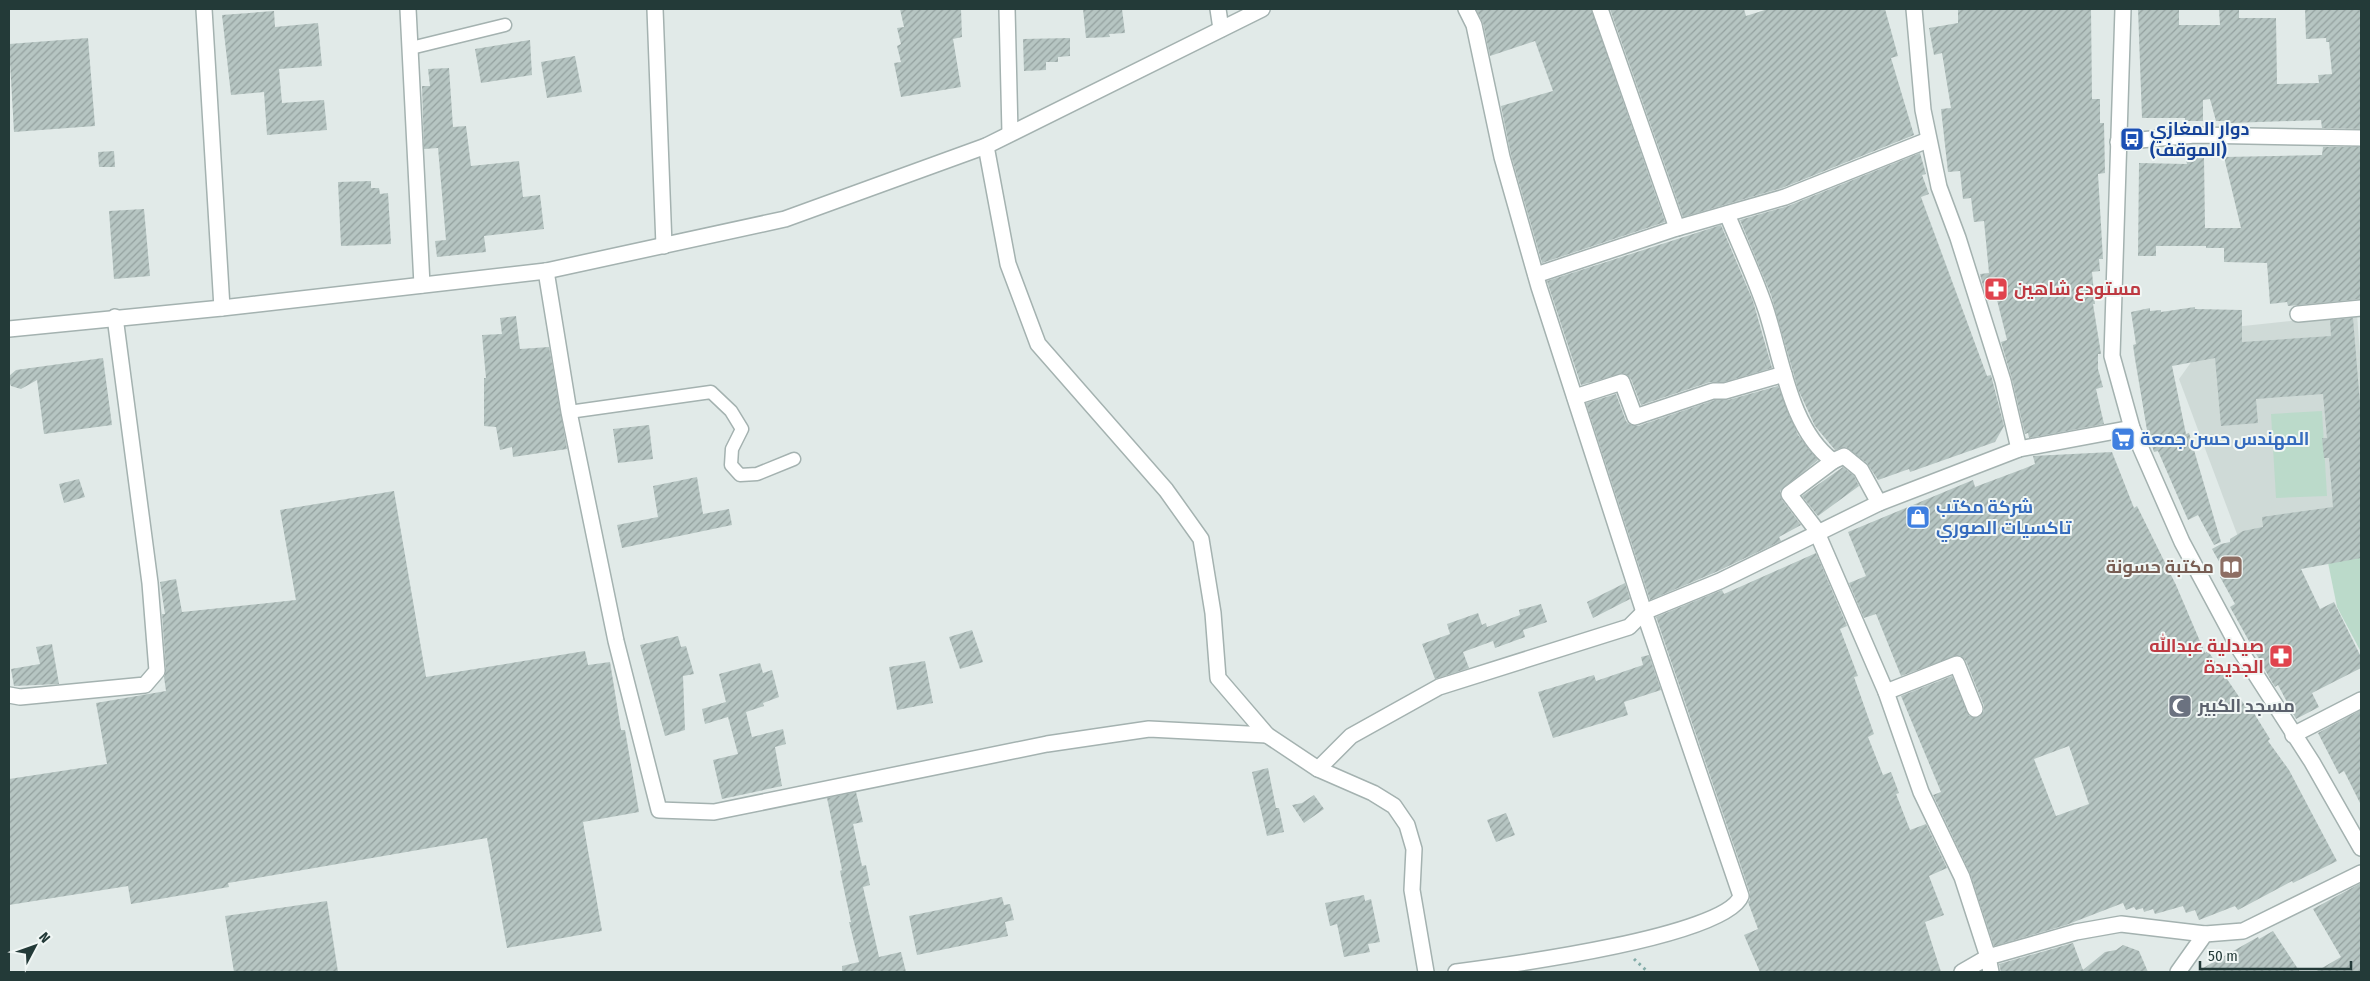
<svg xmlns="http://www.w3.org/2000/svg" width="2370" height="981" font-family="'Fira Sans Condensed',Cairo,sans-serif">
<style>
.built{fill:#cfdad7}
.green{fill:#bbdaca}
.building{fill:url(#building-hatch);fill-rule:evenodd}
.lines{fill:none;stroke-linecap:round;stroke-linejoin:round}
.service-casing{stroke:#a4b2b0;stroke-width:15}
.minor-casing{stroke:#a4b2b0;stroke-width:18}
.tertiary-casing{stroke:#a4b2b0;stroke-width:18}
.path{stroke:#84aca8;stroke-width:3;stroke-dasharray:2.5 4;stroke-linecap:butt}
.service{stroke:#fff;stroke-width:12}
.minor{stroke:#fff;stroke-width:15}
.tertiary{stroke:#fff;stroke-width:15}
.labels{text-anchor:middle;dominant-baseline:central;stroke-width:4;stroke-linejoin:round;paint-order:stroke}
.transit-label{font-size:18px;font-weight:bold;fill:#164399;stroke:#f1f7f5;text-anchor:start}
.health-label{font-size:18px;font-weight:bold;fill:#be3a42;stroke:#f1f7f5;text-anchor:start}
.shop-label{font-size:18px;font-weight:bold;fill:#366cbe;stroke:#f1f7f5;text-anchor:start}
.education-label{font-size:18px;font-weight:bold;fill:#785e54;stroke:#f1f7f5;text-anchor:end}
.worship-label{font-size:18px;font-weight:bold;fill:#5b616d;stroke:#f1f7f5;text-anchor:start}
</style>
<defs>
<pattern id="building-hatch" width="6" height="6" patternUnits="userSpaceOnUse" patternTransform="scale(1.25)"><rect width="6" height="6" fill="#b6c5c2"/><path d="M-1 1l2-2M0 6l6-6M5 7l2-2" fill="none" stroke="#94a19f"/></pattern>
</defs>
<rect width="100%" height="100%" fill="#e1eae8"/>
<!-- built -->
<polygon class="built" points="2357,314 2361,367 2361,524 2243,550 2179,379 2215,329"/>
<!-- green -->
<g class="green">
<polygon points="2322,411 2327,496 2276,498 2271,414"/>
<polygon points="2361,526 2361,652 2337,607 2322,533"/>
</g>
<!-- building -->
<g class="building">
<polygon points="900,9 961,9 962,37 953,39 961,87 901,97 894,63 901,62 897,46 901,44 897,28 904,27"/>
<polygon points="1083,9 1122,9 1125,33 1109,34 1110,37 1086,38"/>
<polygon points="1476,9 1591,9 1665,222 1542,263 1511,155 1501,106 1553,91 1535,41 1490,56 1483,23"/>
<polygon points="1610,9 1744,9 1746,16 1768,9 1885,9 1898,56 1891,58 1914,135 1782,188 1683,217"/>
<polygon points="1958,9 2091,9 2092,99 2100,99 2100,123 2104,123 2105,173 2098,174 2103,259 2099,259 2100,271 2092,272 2095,304 2093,304 2101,354 2098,354 2098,369 2103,387 2096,389 2104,424 2029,438 2028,433 2025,434 2012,379 2001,342 2007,340 1997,300 1988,301 1982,282 1980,274 1989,273 1984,221 1974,222 1971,198 1963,199 1960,171 1948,172 1941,109 1951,108 1942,53 1934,55 1929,28 1958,23"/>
<polygon points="2138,9 2179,9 2179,25 2220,25 2219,9 2239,9 2239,18 2276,18 2277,84 2319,83 2318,75 2332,74 2329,42 2326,42 2326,38 2306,39 2305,9 2361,9 2361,129 2322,128 2321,120 2230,123 2230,121 2216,121 2210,99 2203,100 2203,121 2185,121 2185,118 2142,118"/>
<polygon points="274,11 275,27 318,23 322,66 279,69 282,103 324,100 327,130 267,135 264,92 231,95 222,15"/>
<polygon points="88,38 95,126 14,132 9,44"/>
<polygon points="1070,38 1070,56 1058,57 1058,62 1046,62 1046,70 1024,71 1023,39"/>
<polygon points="530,40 532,75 481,83 475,49"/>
<polygon points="575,56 582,92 547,98 541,62"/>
<polygon points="449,68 453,127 466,126 471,166 519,161 523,197 540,195 544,229 484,236 486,252 437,257 435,241 446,240 438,148 424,149 422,86 430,86 428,69"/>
<polygon points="2323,147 2361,147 2361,299 2288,306 2287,302 2270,304 2267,263 2224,262 2224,248 2206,248 2206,246 2156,246 2156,256 2138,256 2139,163 2187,164 2186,159 2204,158 2205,228 2241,228 2224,157 2322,155"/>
<polygon points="114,151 115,167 99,167 98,152"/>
<polygon points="1920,153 1926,174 1922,175 1929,194 1921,197 1987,376 1991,375 2004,426 1995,442 1910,472 1909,469 1878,480 1867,463 1846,447 1835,450 1815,426 1798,389 1771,295 1740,220 1788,206"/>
<polygon points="371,181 371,188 379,188 380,194 388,193 391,244 341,246 338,182"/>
<polygon points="144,209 150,276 114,279 109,211"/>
<polygon points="1721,225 1753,301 1772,368 1724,382 1710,382 1641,405 1631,379 1624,373 1581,385 1547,281"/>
<polygon points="2195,307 2195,309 2242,310 2242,342 2331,336 2330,320 2353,318 2361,416 2361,558 2301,569 2320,609 2334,602 2361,657 2361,668 2312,693 2319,707 2296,719 2278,685 2275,687 2269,677 2230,607 2235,604 2220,577 2226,574 2212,549 2221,544 2230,542 2230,539 2243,531 2263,527 2262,517 2333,507 2329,458 2324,458 2322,438 2327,438 2323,394 2256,399 2258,423 2221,426 2215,358 2172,366 2186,434 2189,433 2221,542 2214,545 2198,515 2188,520 2158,451 2154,452 2147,430 2135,359 2133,345 2136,344 2131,312 2150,308 2150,311 2161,310 2161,312"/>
<polygon points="516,316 520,349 549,347 567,449 513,457 512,447 500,450 496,427 484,426 484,378 486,378 482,335 502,334 500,318"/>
<polygon points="103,358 112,425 44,434 37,380 21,389 11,386 9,382 9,376 16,370"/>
<polygon points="1778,386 1798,435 1818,460 1780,491 1782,500 1801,525 1779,537 1781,541 1716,572 1650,600 1586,403 1616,394 1626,421 1629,424 1638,426 1715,400 1728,400"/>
<polygon points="649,425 653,459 618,463 613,429"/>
<path d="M2112 452 2134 508 2137 506 2176 585 2205 653 2208 651 2250 713 2252 710 2270 739 2268 741 2289 770 2337 861 2293 883 2292 881 2238 910 2235 906 2199 920 2195 910 2186 913 2183 906 2155 914 2153 909 2144 912 2143 908 2136 910 2134 907 2126 910 2123 903 2066 925 1994 946 1970 873 1933 795 1941 792 1901 696 1952 676 1969 716 1979 717 1984 711V706L1966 661 1959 655 1901 676 1876 614 1864 618 1849 583 1866 576 1848 532 1973 480 1975 487 2023 469 2035 464 2033 456ZM2069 746 2089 804 2056 816 2034 759Z"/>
<polygon points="1843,467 1854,476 1859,486 1818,516 1802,496"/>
<polygon points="697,477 703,514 729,509 732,525 622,548 617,525 658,517 653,486"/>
<polygon points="79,479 85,497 64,503 59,484"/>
<polygon points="394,491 426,677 585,651 588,665 610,662 621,730 625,730 639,812 583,822 602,931 507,948 487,838 228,883 229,887 131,904 128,886 9,905 9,779 107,764 96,703 166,691 164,677 166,670 162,614 165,614 160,582 176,579 182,612 296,600 280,510"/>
<polygon points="1816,553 1847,626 1840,629 1858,676 1854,677 1874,734 1868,737 1883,775 1891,772 1899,793 1896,794 1910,830 1926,824 1947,868 1929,876 1944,915 1925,922 1941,972 1760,972 1744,935 1758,929 1748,902 1750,900 1750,893 1656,617 1722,590 1724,594"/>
<polygon points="1625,583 1630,599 1593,618 1587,602"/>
<polygon points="1541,604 1547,622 1523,630 1525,637 1495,648 1493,641 1463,652 1469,668 1435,679 1422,644 1450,634 1447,624 1478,613 1482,625 1486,623 1487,627 1520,615 1519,610"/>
<polygon points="972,630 983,662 960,669 949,637"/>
<polygon points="678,636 681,647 686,646 694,674 683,676 685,730 665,736 640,645"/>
<polygon points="52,644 59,684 14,686 11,669 40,664 36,647"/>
<polygon points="1649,655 1661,690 1624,702 1628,715 1553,738 1538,692 1594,675 1596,681 1643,665 1641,657"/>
<polygon points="925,661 933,703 897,710 889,667"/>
<polygon points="760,663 763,673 772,670 779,697 763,703 764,706 746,712 752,737 783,729 786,744 775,747 782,786 722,799 713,760 738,754 728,717 705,724 702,709 726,702 719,674"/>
<polygon points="2361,710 2361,805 2344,771 2339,774 2318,733"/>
<polygon points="1268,768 1276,808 1279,808 1284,832 1267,836 1252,772"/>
<polygon points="856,792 863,822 853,824 862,866 866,865 870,885 863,887 879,957 901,952 906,972 842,972 842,966 859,962 849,922 851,922 840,871 842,870 827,798"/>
<polygon points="1314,795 1324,809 1304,823 1292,805 1302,803"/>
<polygon points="1506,813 1515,835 1496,842 1487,820"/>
<polygon points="2361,883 2361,972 2315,972 2341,957 2313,909"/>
<polygon points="1364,895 1365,901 1371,899 1380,942 1368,944 1370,952 1344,957 1337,924 1330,926 1325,903"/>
<polygon points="1002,897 1004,905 1010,904 1014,920 1005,922 1008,936 917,955 909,916"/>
<polygon points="327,901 338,972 234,972 225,916"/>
<polygon points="2273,931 2300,972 2196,972 2258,937 2259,939"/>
<polygon points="2073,943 2083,970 2105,952 2116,950 2123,945 2139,951 2148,972 2001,972 1999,964"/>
</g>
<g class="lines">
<!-- service casing -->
<g class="service-casing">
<g id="service">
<polyline points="411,48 505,25"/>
<polyline points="569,412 711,392 731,411 742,429 732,449 731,465 740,475 757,474 794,459"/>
</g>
</g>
<!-- minor casing -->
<g class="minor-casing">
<g id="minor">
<polyline points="204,9 222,308"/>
<polyline points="408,9 422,285"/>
<polyline points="655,9 664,246"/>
<polyline points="1007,9 1010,133"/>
<polyline points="1218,9 1221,29"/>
<polyline points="1600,9 1677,228"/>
<polyline points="1914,9 1923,110 1939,187 1958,238 2003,381 2019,449"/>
<polyline points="2118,142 2195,135 2361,138"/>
<polyline points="986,146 1008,264 1038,344 1166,490 1201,539 1213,613 1218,678 1267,735 1318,769 1373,793 1394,806 1407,825 1414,849 1412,890 1426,972"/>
<path d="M1727 214C1740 246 1755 277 1766 310 1782 359 1790 429 1833 461L1789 494 1815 528 1886 692 1921 792 1962 877 1988 957 2076 932 2121 924 2205 934"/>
<polyline points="546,271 569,412 616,641 659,810 714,812 1047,744 1149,729 1267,735"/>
<polyline points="1536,275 1677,228 1785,197 1928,140"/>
<polyline points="2298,314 2361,308"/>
<polyline points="9,329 222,308 546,271 785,219 986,146 1262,9"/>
<polyline points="1575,397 1622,382 1635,417 1713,391 1725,391 1784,374"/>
<polyline points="1833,461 1844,456 1861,470 1879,503"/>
<polyline points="1886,692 1957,664 1975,709"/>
<polyline points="9,695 20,697 145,685 157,671 150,583 115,317"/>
<polyline points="2293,735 2361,700"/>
<polyline points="1318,769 1351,736 1439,687 1629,627 1644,612 1720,581 1879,503 2019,449 2132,428"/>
<path d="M1456 972C1502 966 1726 937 1741 896L1644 612 1539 287 1502 157 1474 25 1466 9"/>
<polyline points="1962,972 1988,957 1991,972"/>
</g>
</g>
<!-- tertiary casing -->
<g class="tertiary-casing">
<g id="tertiary">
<polyline points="2123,9 2112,356 2132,428 2182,542 2240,650 2312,762 2361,848"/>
<polyline points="2178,972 2205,934 2243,931 2361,873"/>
</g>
</g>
<!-- path -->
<polyline class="path" points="1634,959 1648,972"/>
<!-- service -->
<use href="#service" class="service"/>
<!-- minor -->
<use href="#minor" class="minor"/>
<!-- tertiary -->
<use href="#tertiary" class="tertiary"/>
</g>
<!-- icons -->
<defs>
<g id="bus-square" transform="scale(1.25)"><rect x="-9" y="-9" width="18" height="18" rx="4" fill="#1a4fb4" stroke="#f1f7f5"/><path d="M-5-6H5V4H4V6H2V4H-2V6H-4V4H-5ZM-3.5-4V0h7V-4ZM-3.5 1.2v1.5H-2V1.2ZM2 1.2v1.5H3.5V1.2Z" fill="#fff"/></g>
<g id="pharmacy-square" transform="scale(1.25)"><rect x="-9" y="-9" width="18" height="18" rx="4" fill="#e0444e" stroke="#f1f7f5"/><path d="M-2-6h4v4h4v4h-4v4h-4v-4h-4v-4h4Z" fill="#fff"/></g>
<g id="supermarket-square" transform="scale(1.25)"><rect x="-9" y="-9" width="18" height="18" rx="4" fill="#3f7fe0" stroke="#f1f7f5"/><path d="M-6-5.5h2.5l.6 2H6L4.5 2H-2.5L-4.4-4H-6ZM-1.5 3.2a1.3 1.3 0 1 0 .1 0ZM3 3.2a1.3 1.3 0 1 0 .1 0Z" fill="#fff"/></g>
<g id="shop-square" transform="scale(1.25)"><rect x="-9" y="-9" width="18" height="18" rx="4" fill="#3f7fe0" stroke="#f1f7f5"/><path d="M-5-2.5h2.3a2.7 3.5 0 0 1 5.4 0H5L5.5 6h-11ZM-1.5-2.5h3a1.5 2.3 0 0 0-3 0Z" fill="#fff"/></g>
<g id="library-square" transform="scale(1.25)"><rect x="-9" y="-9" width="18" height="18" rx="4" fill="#8d6e63" stroke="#f1f7f5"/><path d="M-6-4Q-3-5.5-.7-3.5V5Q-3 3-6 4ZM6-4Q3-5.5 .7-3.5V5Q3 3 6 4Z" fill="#fff"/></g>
<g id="mosque-square" transform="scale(1.25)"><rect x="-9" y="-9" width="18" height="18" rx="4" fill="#6b7280" stroke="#f1f7f5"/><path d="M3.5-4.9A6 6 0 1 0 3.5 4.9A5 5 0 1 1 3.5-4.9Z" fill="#fff"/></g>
</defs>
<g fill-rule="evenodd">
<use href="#bus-square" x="2132" y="139"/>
<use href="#pharmacy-square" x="1996" y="289"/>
<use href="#supermarket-square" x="2123" y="439"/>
<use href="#shop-square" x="1918" y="517"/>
<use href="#library-square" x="2231" y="567"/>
<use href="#pharmacy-square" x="2281" y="656"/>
<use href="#mosque-square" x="2180" y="706"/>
</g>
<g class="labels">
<!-- transit labels -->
<g class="transit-label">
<text x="2150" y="129">دوار المغازي<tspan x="2150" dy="21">(الموقف)</tspan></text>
</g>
<!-- health labels -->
<g class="health-label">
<text x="2014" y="289">مستودع شاهين</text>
<text x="2264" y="646" text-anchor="end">صيدلية عبدالله<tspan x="2264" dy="21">الجديدة</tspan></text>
</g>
<!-- shop labels -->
<g class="shop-label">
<text x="2140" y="439">المهندس حسن جمعة</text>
<text x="1936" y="507">شركة مكتب<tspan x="1936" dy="21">تاكسيات الصوري</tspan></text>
</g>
<!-- education labels -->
<g class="education-label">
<text x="2214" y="567">مكتبة حسونة</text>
</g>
<!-- worship labels -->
<g class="worship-label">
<text x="2198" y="706">مسجد الكبير</text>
</g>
</g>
<!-- border -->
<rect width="2370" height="981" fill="none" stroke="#233a38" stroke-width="20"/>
<!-- north arrow -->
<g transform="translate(35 946) rotate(49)" stroke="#f1f7f5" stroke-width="4" paint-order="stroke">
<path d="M0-4L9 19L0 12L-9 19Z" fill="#233a38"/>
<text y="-8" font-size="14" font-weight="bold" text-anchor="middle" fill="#233a38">N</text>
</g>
<!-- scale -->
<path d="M2200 961v8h151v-8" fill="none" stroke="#233a38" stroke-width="2.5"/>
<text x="2208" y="961" font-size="15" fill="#233a38" stroke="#f1f7f5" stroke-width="4" paint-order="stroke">50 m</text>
</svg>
